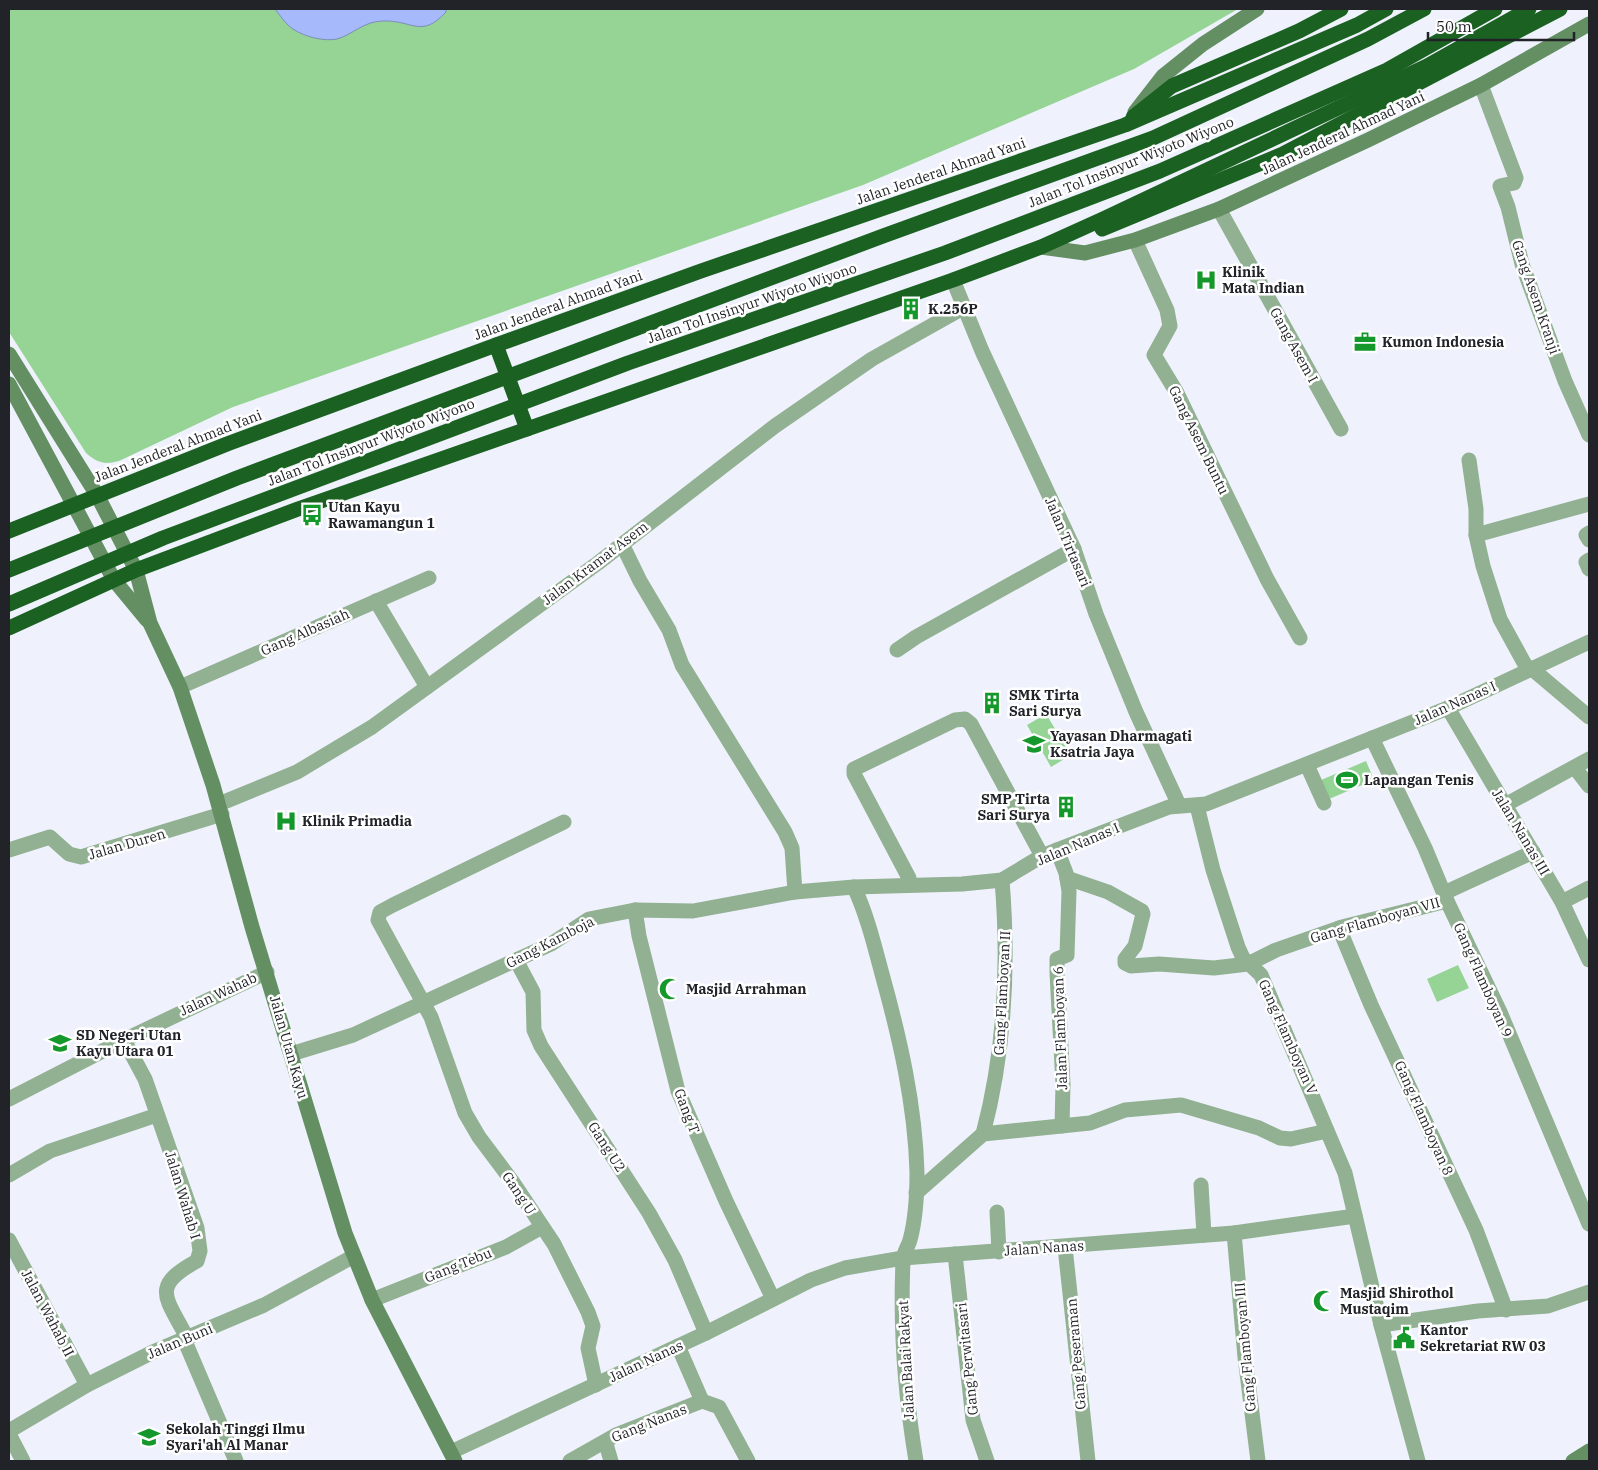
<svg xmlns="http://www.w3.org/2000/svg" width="1598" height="1470" font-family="'IBM Plex Serif',serif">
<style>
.green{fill:#96d496}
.water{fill:#a6b9fa;stroke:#7e8cbb}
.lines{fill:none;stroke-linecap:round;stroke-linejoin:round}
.street{stroke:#92b092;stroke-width:15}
.secondary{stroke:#638f63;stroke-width:15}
.highway{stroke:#1b6222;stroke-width:15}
.highway-bridge{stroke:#1b6222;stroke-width:15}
.labels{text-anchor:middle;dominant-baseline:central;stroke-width:5;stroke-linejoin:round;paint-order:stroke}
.street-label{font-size:14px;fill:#222328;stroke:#fff}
.poi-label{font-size:14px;font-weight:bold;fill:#222328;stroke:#fff;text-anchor:start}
</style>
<rect width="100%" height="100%" fill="#eff2fd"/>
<!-- green -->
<g class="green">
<path d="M9 9H1238L1134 69 863 185 233 407 119 461C104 465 98 463 86 453L9 332Z"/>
<polygon points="1046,714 1071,755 1051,767 1027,725"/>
<polygon points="1366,761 1374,780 1329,799 1321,780"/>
<polygon points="1458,965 1469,988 1437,1002 1427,979"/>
</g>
<!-- water -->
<path class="water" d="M275 9H446V12C421 39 413 20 383 21 364 21 352 35 337 39 322 42 297 35 287 24 283 20 279 14 275 9Z"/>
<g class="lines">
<!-- street -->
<g class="street">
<polyline points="1481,85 1516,178 1514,183 1500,186 1508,207 1522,264 1565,381 1589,435"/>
<polyline points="1219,209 1341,429"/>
<polyline points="1135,240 1167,310 1170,326 1154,355 1177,393 1267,579 1300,638"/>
<polyline points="953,280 982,351 1074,549 1096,614 1136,712 1179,805"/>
<polyline points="1469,460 1476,509 1476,535 1483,566 1500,619 1528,670"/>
<polyline points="1589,533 1586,535 1589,540"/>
<polyline points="1476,535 1589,504"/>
<polyline points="622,544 640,581 669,630 682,665 785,832 792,848 795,892"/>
<polyline points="1589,560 1586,562 1589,569"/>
<polyline points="376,601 427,687"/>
<polyline points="897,650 916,637 1074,549"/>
<polyline points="1531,668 1589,717"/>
<polyline points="180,687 429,578"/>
<polyline points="1448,708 1562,902 1589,960"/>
<polyline points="1372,738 1425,848 1447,901 1500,1012 1589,1224"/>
<polyline points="1307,765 1324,803"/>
<polyline points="1575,768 1589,786"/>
<polyline points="219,804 297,772 372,727 598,563 775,426 872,359 963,308"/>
<polyline points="1505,805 1589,759"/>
<polyline points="1197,806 1213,870 1238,947 1243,958 1261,975 1345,1173 1381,1325 1418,1461"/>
<polyline points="564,822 393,905 380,912 378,920 431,1017 465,1113 479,1137 512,1181 554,1244 588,1312 593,1326 588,1348 596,1385"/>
<polyline points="9,850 50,837 69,854 81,857 222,814"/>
<polyline points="1057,850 1066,873 1069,891 1067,955 1057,959 1057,973 1063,1084 1062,1126"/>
<polyline points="909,878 854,774 854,769 955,720 965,719 971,724 1042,856"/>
<polyline points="1067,878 1108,892 1142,911 1143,914 1135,946 1125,959 1125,963 1131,966 1159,964 1214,968 1248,964 1276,950 1342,927 1447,901"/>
<path d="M854 887C867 915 874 944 882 974 900 1039 915 1104 917 1172 917 1193 916 1218 910 1240 908 1247 903 1253 903 1261 900 1328 905 1395 916 1461"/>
<polyline points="1444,893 1533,852"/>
<polyline points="1562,902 1589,888"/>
<polyline points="635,910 639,936 678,1091 726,1201 773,1299"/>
<polyline points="1339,928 1371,1005 1476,1230 1506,1310"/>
<polyline points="516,960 533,992 534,1030 541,1046 649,1213 675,1260 706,1333"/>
<path d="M124 1040 145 1079 197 1228 200 1251 197 1261C149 1287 167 1298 187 1338"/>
<polyline points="291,1054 353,1035 551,944 589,919 635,910 693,911 795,892 854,887 962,884 1002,880 1042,856 1057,850 1169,807 1206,804 1448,708 1589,642"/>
<polyline points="9,1099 124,1040 267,972"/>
<path d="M983 1134C1005 1051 1009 965 1002 880"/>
<polyline points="9,1175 50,1151 157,1115"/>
<polyline points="1201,1185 1204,1235"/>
<polyline points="916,1193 983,1134 1090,1123 1125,1110 1181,1105 1259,1128 1280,1138 1291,1139 1327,1131"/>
<polyline points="997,1212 999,1252"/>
<polyline points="1234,1233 1245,1357 1258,1461"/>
<polyline points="9,1240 87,1385"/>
<polyline points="1065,1247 1088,1461"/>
<polyline points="955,1254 973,1420 987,1461"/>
<polyline points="372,1300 506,1247 542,1227"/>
<polyline points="1381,1325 1478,1311 1548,1306 1589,1292"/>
<polyline points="184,1339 236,1461"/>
<polyline points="678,1346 702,1401"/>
<polyline points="9,1431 87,1385 153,1352 264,1305 354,1256"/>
<polyline points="9,1434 23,1461"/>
<polyline points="608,1440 606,1444 611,1461"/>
<polyline points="451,1452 706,1333 811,1280 845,1268 903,1258 1234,1233 1355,1216"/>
<polyline points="570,1461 616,1435 702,1401 719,1407 748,1461"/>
</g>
<!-- secondary -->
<g class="secondary">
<polyline points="1135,112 1163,76 1203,44 1257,9"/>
<polyline points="1041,247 1085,253 1135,240 1219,209 1368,140 1481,85 1589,24"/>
<polyline points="9,354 97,495 136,570 150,623 180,687 213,785 252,927 345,1233 372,1300 455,1461"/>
<polyline points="9,384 114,580 147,620"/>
<polyline points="1573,1461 1589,1451"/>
</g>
<!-- highway -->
<g class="highway">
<polyline points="1133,117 1172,86 1299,31 1341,9"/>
<polyline points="1102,229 1283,154 1560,9"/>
<polyline points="496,345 527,429"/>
<polyline points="9,531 227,444 496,345 701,271 1125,125 1357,25 1386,9"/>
<polyline points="9,628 136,570 298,509 953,280 1041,247 1103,219 1427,66 1529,9"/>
</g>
<!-- highway-bridge -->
<g class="highway-bridge">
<polyline points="9,570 237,478 883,236 1153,138 1368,39 1424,9"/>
<polyline points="9,604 163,538 628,363 945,253 1160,171 1387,70 1495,9"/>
</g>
</g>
<!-- icons -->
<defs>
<g id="hospital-bare" transform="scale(1.725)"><path d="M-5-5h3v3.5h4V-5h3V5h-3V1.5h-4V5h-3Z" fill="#14972b" stroke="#fff" stroke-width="2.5" paint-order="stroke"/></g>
<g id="building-bare" transform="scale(1.725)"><path d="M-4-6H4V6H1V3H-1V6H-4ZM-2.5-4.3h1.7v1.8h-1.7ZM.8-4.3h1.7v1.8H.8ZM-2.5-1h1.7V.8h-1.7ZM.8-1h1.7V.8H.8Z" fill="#14972b" stroke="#fff" stroke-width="2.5" paint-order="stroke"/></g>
<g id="office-bare" transform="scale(1.725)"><path d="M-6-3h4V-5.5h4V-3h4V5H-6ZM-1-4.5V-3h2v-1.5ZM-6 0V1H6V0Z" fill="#14972b" stroke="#fff" stroke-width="2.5" paint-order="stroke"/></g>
<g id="bus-bare" transform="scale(1.725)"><path d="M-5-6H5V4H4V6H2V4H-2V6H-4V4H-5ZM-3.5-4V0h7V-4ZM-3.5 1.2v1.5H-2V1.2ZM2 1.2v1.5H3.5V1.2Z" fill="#14972b" stroke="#fff" stroke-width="2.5" paint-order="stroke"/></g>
<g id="school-bare" transform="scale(1.725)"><path d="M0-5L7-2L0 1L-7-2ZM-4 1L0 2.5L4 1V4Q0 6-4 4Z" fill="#14972b" stroke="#fff" stroke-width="2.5" paint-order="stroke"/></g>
<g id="stadium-bare" transform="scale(1.725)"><path d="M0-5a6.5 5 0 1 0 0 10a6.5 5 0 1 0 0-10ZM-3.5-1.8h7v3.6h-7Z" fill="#14972b" stroke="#fff" stroke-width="2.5" paint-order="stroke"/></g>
<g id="mosque-bare" transform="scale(1.725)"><path d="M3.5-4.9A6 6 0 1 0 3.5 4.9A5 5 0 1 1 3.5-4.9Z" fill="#14972b" stroke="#fff" stroke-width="2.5" paint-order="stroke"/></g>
<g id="civic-bare" transform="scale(1.725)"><path d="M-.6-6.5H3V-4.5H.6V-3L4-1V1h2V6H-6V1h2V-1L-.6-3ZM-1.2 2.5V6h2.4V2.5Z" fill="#14972b" stroke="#fff" stroke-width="2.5" paint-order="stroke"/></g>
<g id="university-bare" transform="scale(1.725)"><path d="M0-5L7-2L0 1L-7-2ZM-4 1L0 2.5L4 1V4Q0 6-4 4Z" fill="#14972b" stroke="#fff" stroke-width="2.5" paint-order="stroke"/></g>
</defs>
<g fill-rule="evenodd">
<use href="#hospital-bare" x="1206" y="280"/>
<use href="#building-bare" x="911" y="309"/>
<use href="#office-bare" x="1365" y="342"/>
<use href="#bus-bare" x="312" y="515"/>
<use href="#building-bare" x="992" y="703"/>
<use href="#school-bare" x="1034" y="744"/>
<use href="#stadium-bare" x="1347" y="780"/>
<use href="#building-bare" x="1066" y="807"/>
<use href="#hospital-bare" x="286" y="821"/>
<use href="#mosque-bare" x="670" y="989"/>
<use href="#school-bare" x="60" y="1043"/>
<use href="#mosque-bare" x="1324" y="1301"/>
<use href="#civic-bare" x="1404" y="1338"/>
<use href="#university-bare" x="149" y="1437"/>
</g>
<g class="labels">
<!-- street labels -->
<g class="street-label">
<text transform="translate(1343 133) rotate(-25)">Jalan Jenderal Ahmad Yani</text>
<text transform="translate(1131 162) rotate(-22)">Jalan Tol Insinyur Wiyoto Wiyono</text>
<text transform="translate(941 171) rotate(-19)">Jalan Jenderal Ahmad Yani</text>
<text transform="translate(1536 297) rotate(71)">Gang Asem Kranji</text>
<text transform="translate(752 303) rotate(-19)">Jalan Tol Insinyur Wiyoto Wiyono</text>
<text transform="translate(558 305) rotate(-20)">Jalan Jenderal Ahmad Yani</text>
<text transform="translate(1294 345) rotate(61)">Gang Asem I</text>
<text transform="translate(1199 440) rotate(64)">Gang Asem Buntu</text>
<text transform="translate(371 442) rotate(-21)">Jalan Tol Insinyur Wiyoto Wiyono</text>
<text transform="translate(178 446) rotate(-21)">Jalan Jenderal Ahmad Yani</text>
<text transform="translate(1068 542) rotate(67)">Jalan Tirtasari</text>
<text transform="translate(595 563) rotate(-37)">Jalan Kramat Asem</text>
<text transform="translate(305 632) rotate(-24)">Gang Albasiah</text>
<text transform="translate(1455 703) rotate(-24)">Jalan Nanas I</text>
<text transform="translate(1521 832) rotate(59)">Jalan Nanas III</text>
<text transform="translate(127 844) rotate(-16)">Jalan Duren</text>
<text transform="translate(1078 844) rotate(-23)">Jalan Nanas I</text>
<text transform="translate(1375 920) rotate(-16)">Gang Flamboyan VII</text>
<text transform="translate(550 942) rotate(-27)">Gang Kamboja</text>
<text transform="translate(1483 980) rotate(66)">Gang Flamboyan 9</text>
<text transform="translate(1002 993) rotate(-87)">Gang Flamboyan II</text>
<text transform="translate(218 994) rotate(-25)">Jalan Wahab</text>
<text transform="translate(1060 1028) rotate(-92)">Jalan Flamboyan 6</text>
<text transform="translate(1288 1037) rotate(66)">Gang Flamboyan V</text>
<text transform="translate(289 1047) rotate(74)">Jalan Utan Kayu</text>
<text transform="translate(687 1111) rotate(69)">Gang T</text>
<text transform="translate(1424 1118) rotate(66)">Gang Flamboyan 8</text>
<text transform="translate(607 1147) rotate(57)">Gang U2</text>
<text transform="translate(519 1193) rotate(56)">Gang U</text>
<text transform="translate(183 1195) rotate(73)">Jalan Wahab I</text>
<text transform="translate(1044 1248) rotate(-4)">Jalan Nanas</text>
<text transform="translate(458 1265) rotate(-22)">Gang Tebu</text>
<text transform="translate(48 1313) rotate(62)">Jalan Wahab II</text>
<text transform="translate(180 1341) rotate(-23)">Jalan Buni</text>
<text transform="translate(1245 1347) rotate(-95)">Gang Flamboyan III</text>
<text transform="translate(1076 1354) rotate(-95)">Gang Peseraman</text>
<text transform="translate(967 1359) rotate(-96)">Gang Perwitasari</text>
<text transform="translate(906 1360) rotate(-93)">Jalan Balai Rakyat</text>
<text transform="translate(646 1361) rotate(-25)">Jalan Nanas</text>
<text transform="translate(649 1423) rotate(-22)">Gang Nanas</text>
</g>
<!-- poi labels -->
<g class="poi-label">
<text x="1222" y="272">Klinik<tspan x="1222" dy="16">Mata Indian</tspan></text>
<text x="928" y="309">K.256P</text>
<text x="1382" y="342">Kumon Indonesia</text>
<text x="328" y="507">Utan Kayu<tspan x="328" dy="16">Rawamangun 1</tspan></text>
<text x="1009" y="695">SMK Tirta<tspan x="1009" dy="16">Sari Surya</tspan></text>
<text x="1050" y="736">Yayasan Dharmagati<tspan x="1050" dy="16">Ksatria Jaya</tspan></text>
<text x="1364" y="780">Lapangan Tenis</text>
<text x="1050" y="799" text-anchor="end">SMP Tirta<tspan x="1050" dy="16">Sari Surya</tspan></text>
<text x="302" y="821">Klinik Primadia</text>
<text x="686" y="989">Masjid Arrahman</text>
<text x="76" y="1035">SD Negeri Utan<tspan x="76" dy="16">Kayu Utara 01</tspan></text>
<text x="1340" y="1293">Masjid Shirothol<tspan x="1340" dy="16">Mustaqim</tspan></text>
<text x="1420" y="1330">Kantor<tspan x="1420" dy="16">Sekretariat RW 03</tspan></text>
<text x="166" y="1429">Sekolah Tinggi Ilmu<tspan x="166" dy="16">Syari'ah Al Manar</tspan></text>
</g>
</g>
<!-- border -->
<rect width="1598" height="1470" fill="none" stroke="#222328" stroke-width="20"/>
<!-- scale -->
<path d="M1428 32v8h146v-8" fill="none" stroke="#222328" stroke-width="2.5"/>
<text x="1436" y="32" font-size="15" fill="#222328" stroke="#ffffff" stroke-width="4" paint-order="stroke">50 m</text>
</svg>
